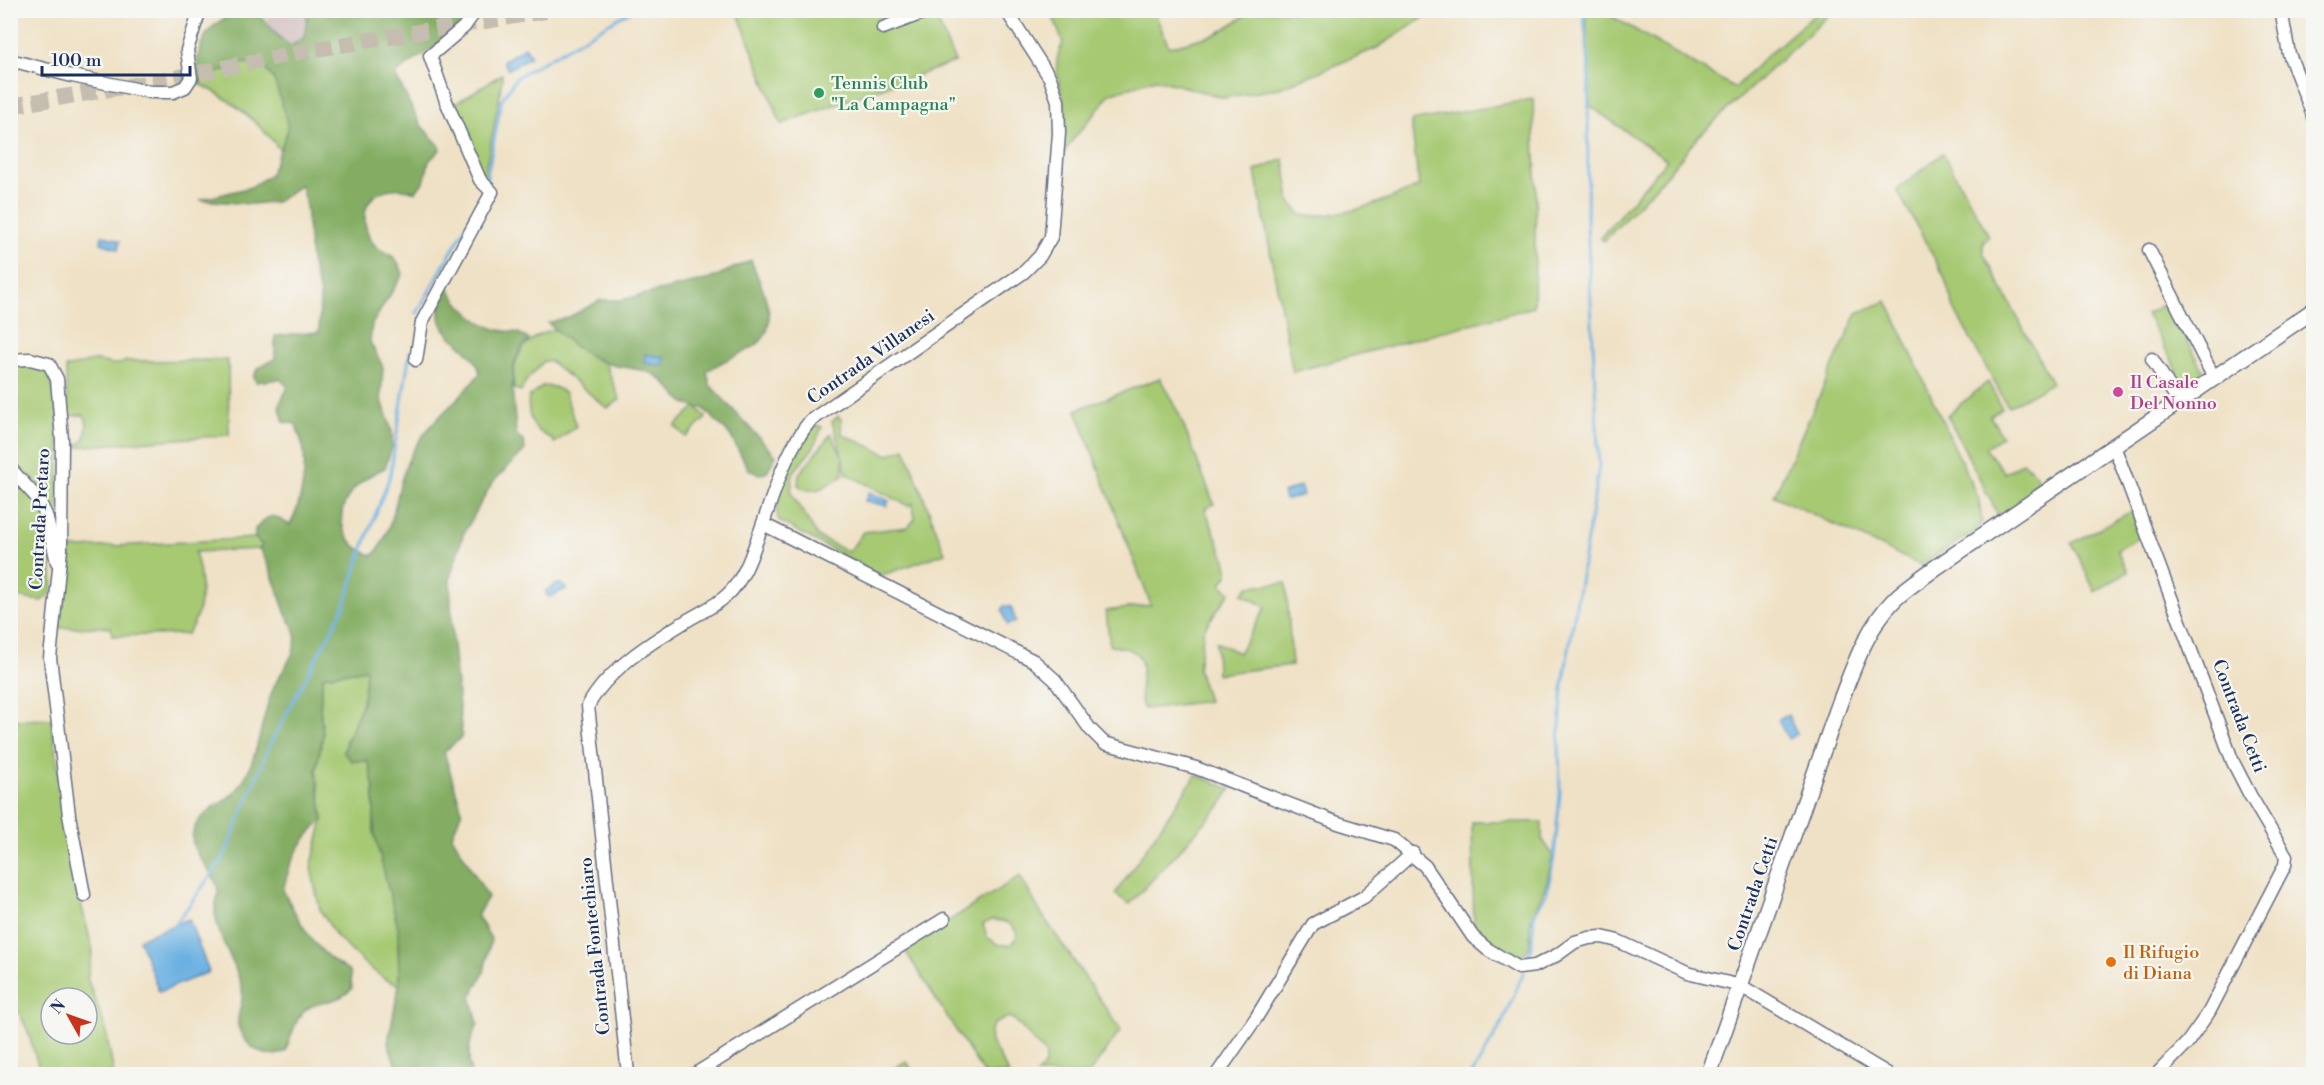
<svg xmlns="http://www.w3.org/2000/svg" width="2324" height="1085" font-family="'Libre Bodoni',serif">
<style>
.industrial{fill:#d1bfbf}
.green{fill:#a6c972;stroke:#607c68;stroke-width:1.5;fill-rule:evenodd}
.forest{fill:#84ad64;stroke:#506e61;stroke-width:1.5}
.water{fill:#6bb0e1;stroke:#4370a0;stroke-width:1.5}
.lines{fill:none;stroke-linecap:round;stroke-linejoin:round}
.stream{stroke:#6bb0e1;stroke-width:3}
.highway-tunnel{stroke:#c5bdb0;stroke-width:16;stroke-dasharray:16 8;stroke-linecap:butt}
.minor-casing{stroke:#656d82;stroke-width:15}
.major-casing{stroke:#656d82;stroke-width:18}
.minor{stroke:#fff;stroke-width:12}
.major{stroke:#fff;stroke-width:15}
.leisure-dot{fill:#2e9e5b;stroke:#f6f6f2;stroke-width:2}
.hotel-dot{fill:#d1479c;stroke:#f6f6f2;stroke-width:2}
.food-dot{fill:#e8710a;stroke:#f6f6f2;stroke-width:2}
.labels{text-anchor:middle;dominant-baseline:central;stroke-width:4.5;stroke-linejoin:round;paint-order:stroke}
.leisure-label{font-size:18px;fill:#27864d;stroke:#f6f6f2;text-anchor:start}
.street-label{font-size:18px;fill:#1b2f5e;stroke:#f6f6f2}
.hotel-label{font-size:18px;fill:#b23c85;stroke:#f6f6f2;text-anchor:start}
.food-label{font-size:18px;fill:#c56008;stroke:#f6f6f2;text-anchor:start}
</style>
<rect width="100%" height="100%" fill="#f6f6f2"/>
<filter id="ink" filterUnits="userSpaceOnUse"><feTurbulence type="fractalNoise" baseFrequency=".0167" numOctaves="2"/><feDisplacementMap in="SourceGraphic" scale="12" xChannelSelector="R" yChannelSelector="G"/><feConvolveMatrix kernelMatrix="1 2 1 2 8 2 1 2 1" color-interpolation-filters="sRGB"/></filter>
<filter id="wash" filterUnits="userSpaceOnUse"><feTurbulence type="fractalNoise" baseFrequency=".008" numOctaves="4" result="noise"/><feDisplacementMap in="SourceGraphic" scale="24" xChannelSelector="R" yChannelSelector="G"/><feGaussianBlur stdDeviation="1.35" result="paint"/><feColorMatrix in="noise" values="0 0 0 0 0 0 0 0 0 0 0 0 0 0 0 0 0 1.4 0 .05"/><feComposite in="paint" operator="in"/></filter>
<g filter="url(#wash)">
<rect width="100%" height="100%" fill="#efe1c5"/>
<!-- industrial -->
<polygon class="industrial" points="265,11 308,11 304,37 291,46 283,42 267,21"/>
<!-- green -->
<g class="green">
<polygon points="737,11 933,11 955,62 781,124"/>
<path d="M1051 11H1154L1169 47 1217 34 1252 11H1443L1426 16 1377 48 1280 88 1225 98 1155 79 1109 94C1093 121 1073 133 1060 161 1062 146 1066 131 1066 115 1064 85 1048 71 1063 43Z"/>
<polygon points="1586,11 1603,11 1735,88 1764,58 1819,11 1833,11 1698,137 1662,180 1604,241 1600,238 1667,160 1590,106"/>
<path d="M248 62C253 63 258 63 262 66 276 76 291 115 287 132 286 138 282 144 280 150 257 120 231 99 198 83 215 76 230 64 248 62Z"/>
<path d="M502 74C504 84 486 163 483 181L448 108Z"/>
<path d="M1533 99 1536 187 1534 307 1293 372 1255 171 1284 159 1290 202 1301 215C1340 219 1384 202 1419 186L1411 121Z"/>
<polygon points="1943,153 1989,236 1983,243 1983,252 2052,383 2008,407 1954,309 1944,276 1897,190"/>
<polygon points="1887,301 1979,500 1982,522 1973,533 1920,565 1774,496 1857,313"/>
<polygon points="2168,302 2207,378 2179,397 2168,376 2177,370 2146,314"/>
<path d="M555 329 575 347 605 363 620 400 607 408 550 361H544L526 381 521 391 514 389C511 357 523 338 555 329Z"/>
<path d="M228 360 229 435 74 447 85 439 87 423 84 415 67 416 66 367C76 367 84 362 94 361 106 360 115 369 126 361Z"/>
<path d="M36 362C41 366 47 370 49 375 66 413 57 506 56 550L52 549C50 564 53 578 52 592L41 601 11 596V365Z"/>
<path d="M1160 378 1179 414 1214 504 1205 509 1225 559 1228 574 1221 584 1230 592 1204 629 1198 669 1208 701 1144 709C1130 683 1164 649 1110 646L1106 611 1151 605 1076 410Z"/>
<polygon points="1988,382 2002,408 1990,416 2002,436 1985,448 2005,473 2023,462 2036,475 2043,489 1999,517 1947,415"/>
<path d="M543 386 555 387 565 393 576 426 555 443C551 437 547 437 540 432 530 425 527 408 529 397Z"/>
<polygon points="696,406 706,418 686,437 675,426"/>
<path d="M838 416 841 419 842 434 888 455 905 448 945 553 880 576 779 521C768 494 795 445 816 425L822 427 813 448 793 473 791 493 818 537 849 552 863 532 908 527 915 519 913 503 908 506 847 474C842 456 838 439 832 422Z"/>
<path d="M831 434 843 458V475C828 484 814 498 798 485L799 474Z"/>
<polygon points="2132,511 2141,537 2117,550 2128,572 2095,592 2072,543"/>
<path d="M255 538 262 545 260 549 195 552C203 578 205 611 187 634L112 636 111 627 58 628 63 549Z"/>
<polygon points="1286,583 1292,665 1217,674 1216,642 1239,653 1266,607 1242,594 1249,586"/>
<path d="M366 669C366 696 359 719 345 741L352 761H368L374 787V832L398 927 399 985 385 979 366 965 337 937 320 910 311 868 323 820 316 770 323 735 320 708 323 676Z"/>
<path d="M51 719 74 876 93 951 87 978 105 1027 114 1074H41L27 1029 11 997V720ZM51 998H87V1034H51Z"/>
<polygon points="1196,775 1231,789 1220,806 1130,904 1115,894"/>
<polygon points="1472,822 1542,822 1542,839 1553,855 1547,882 1530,924 1530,946 1519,960 1509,961 1474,934"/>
<path d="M1020 876 1041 913 1121 1030 1089 1074H1036L1044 1067 1046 1055 1015 1020 1008 1017 994 1024 990 1031 991 1042 1009 1074H984L904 949ZM992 920C1004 921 1016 923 1017 937L1010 945H999L987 937 983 924Z"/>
<polygon points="906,1061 915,1074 885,1074"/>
</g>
<!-- forest -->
<g class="forest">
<path d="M243 11C266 11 273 37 291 46L304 37 308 11H472L447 38 395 74 420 124 439 145 440 150 429 161 425 179 416 192C402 187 389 186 376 195 359 206 363 237 378 248 384 252 390 253 394 258 399 262 401 268 403 274L372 324 370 342 383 367 381 397 392 432V447L385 468C354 480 325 513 353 544 357 549 367 553 373 556 400 524 393 481 416 446 433 418 461 399 480 373 471 337 422 341 446 284 458 305 474 323 499 330 512 333 519 330 529 340 503 362 515 404 516 434L524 442 525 450 492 483 463 535 450 578 453 645 462 737 444 752 462 811 452 836 488 897 477 915 491 939 484 972 471 997 478 1024C468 1043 467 1054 471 1074H399L388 1043 399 985 398 927 374 832V787L368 761H352L343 752 363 701 366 669 323 676 320 708 323 735 316 770 323 820C299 842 291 858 283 890 300 923 315 954 350 971L352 988C336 1007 312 998 300 1016 293 1026 290 1040 286 1051 267 1062 243 1046 238 1025 236 1014 245 1001 242 989 237 963 217 939 215 912 214 905 219 897 218 890 215 868 185 854 194 829 201 809 229 803 240 786 260 756 260 719 274 687 281 670 299 654 295 633 294 626 288 619 285 612 277 590 272 569 260 549L262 545 255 538V529L267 518 274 516 290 525C301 505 306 475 304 452 303 443 298 433 296 424L284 422 279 405 288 387 280 379 256 382 254 377 257 369 275 359V336L319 332 320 294 311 261 306 206 301 185 276 202 251 204 200 200 251 187 270 175 287 132V121L274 79 261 64C233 59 222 73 198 83 194 45 205 22 243 11Z"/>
<path d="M751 260C762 290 787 331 748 350 733 357 721 362 707 371L710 385 776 456 766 473 759 474 749 470 730 435 703 408C676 407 675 387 655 375 644 368 619 368 605 363 582 354 565 339 548 323L569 317 601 300H621L710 279Z"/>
</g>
<!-- water -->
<g class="water">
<polygon points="525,47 531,56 508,70 503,61"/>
<polygon points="102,235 120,241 118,249 101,243"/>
<polygon points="645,354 664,357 663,366 644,363"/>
<polygon points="1300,486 1303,495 1285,500 1283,493"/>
<polygon points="869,492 889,501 887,506 865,501"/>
<polygon points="557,584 562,584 566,589 550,597 547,596 545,591"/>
<polygon points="1004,606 1011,607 1016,622 1007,625 1002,610"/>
<polygon points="1788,715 1797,734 1788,739 1778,720"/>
<polygon points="189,919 209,972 159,992 139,939"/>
</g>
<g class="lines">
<!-- stream -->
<g class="stream">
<polyline points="486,181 502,99 517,77 632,10"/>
<polyline points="417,313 473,214 480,197"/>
<polyline points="175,925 224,857 270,744 344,607 364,545 390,476 410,351"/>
<polyline points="1527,960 1532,945 1534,915 1547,892 1554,858 1560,794 1559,741 1563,685 1599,466 1587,220 1589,65 1583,10"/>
<polyline points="1472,1074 1500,1027 1524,972"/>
</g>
</g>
</g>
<g filter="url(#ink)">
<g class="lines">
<!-- highway-tunnel -->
<polyline class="highway-tunnel" points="10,106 170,79 310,50 552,10"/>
<!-- minor casing -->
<g class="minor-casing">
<g id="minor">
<polyline points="2281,10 2289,54 2314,118"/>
<polyline points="883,28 931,10"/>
<polyline points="10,60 72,76 150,92 173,92 185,87 191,78 187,50 200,10"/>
<polyline points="2149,250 2214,378"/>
<polyline points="2152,359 2179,402"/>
<polyline points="10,360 30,359 49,364 57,379 62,440 61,549 50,658 69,815 84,895"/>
<polyline points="416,360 422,322 492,192 480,180 446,101 430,56 464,27 476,10"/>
<polyline points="2114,446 2233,762 2250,795 2286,856 2285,865 2209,1012 2187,1043 2157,1074"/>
<polyline points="10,468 38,499 46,515 57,562"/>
<polyline points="763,524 1034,661 1055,680 1090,729 1104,743 1196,768 1338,823 1394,840 1425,866 1473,937 1487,949 1519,968 1535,966 1557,955 1575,942 1589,938 1602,937 1618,941 1687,973 1741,986 1888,1074"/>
<path d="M628 1074 588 706C607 670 650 643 683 623 697 614 714 607 726 596 743 581 751 557 758 537 773 498 783 454 810 421L1024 272 1040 256 1051 237 1059 133 1058 101 1050 78 1006 10"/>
<polyline points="695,1074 944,919"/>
<polyline points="1217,1074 1256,1018 1313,924 1364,897 1413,853"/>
</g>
</g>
<!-- major casing -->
<g class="major-casing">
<path id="major" d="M1709 1074 1840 702C1854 666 1867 627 1895 599 1906 588 1922 578 1935 568L2314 310"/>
</g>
<!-- minor -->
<use href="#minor" class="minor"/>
<!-- major -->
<use href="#major" class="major"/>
</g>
</g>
<!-- markers -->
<circle class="leisure-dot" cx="819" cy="93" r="6"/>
<circle class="hotel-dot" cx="2118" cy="392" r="6"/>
<circle class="food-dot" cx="2111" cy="962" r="6"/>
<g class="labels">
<!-- leisure labels -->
<g class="leisure-label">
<text x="831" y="83">Tennis Club<tspan x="831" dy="21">"La Campagna"</tspan></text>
</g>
<!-- street labels -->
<g class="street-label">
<text transform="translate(871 357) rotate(-35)">Contrada Villanesi</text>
<text transform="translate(40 519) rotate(-87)">Contrada Pretaro</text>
<text transform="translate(2239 716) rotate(69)">Contrada Cetti</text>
<text transform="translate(1753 894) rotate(-71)">Contrada Cetti</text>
<text transform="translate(595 946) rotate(-96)">Contrada Fontechiaro</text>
</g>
<!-- hotel labels -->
<g class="hotel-label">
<text x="2130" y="382">Il Casale<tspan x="2130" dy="21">Del Nonno</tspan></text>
</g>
<!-- food labels -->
<g class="food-label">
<text x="2123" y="952">Il Rifugio<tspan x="2123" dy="21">di Diana</tspan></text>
</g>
</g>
<!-- margin -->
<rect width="2324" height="1085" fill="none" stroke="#f6f6f2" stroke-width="36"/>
<!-- north arrow -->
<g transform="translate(69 1016) rotate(310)"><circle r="28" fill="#f6f6f2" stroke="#9ea6b7" stroke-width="1.5"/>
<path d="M0-4.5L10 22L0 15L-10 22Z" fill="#c8321e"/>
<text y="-9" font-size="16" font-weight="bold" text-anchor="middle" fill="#1b2f5e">N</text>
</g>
<!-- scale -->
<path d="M42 66v9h148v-9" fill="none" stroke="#1b2f5e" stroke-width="3"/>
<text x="51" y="66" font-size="18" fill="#1b2f5e" stroke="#f6f6f2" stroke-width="4.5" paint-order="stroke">100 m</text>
</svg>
